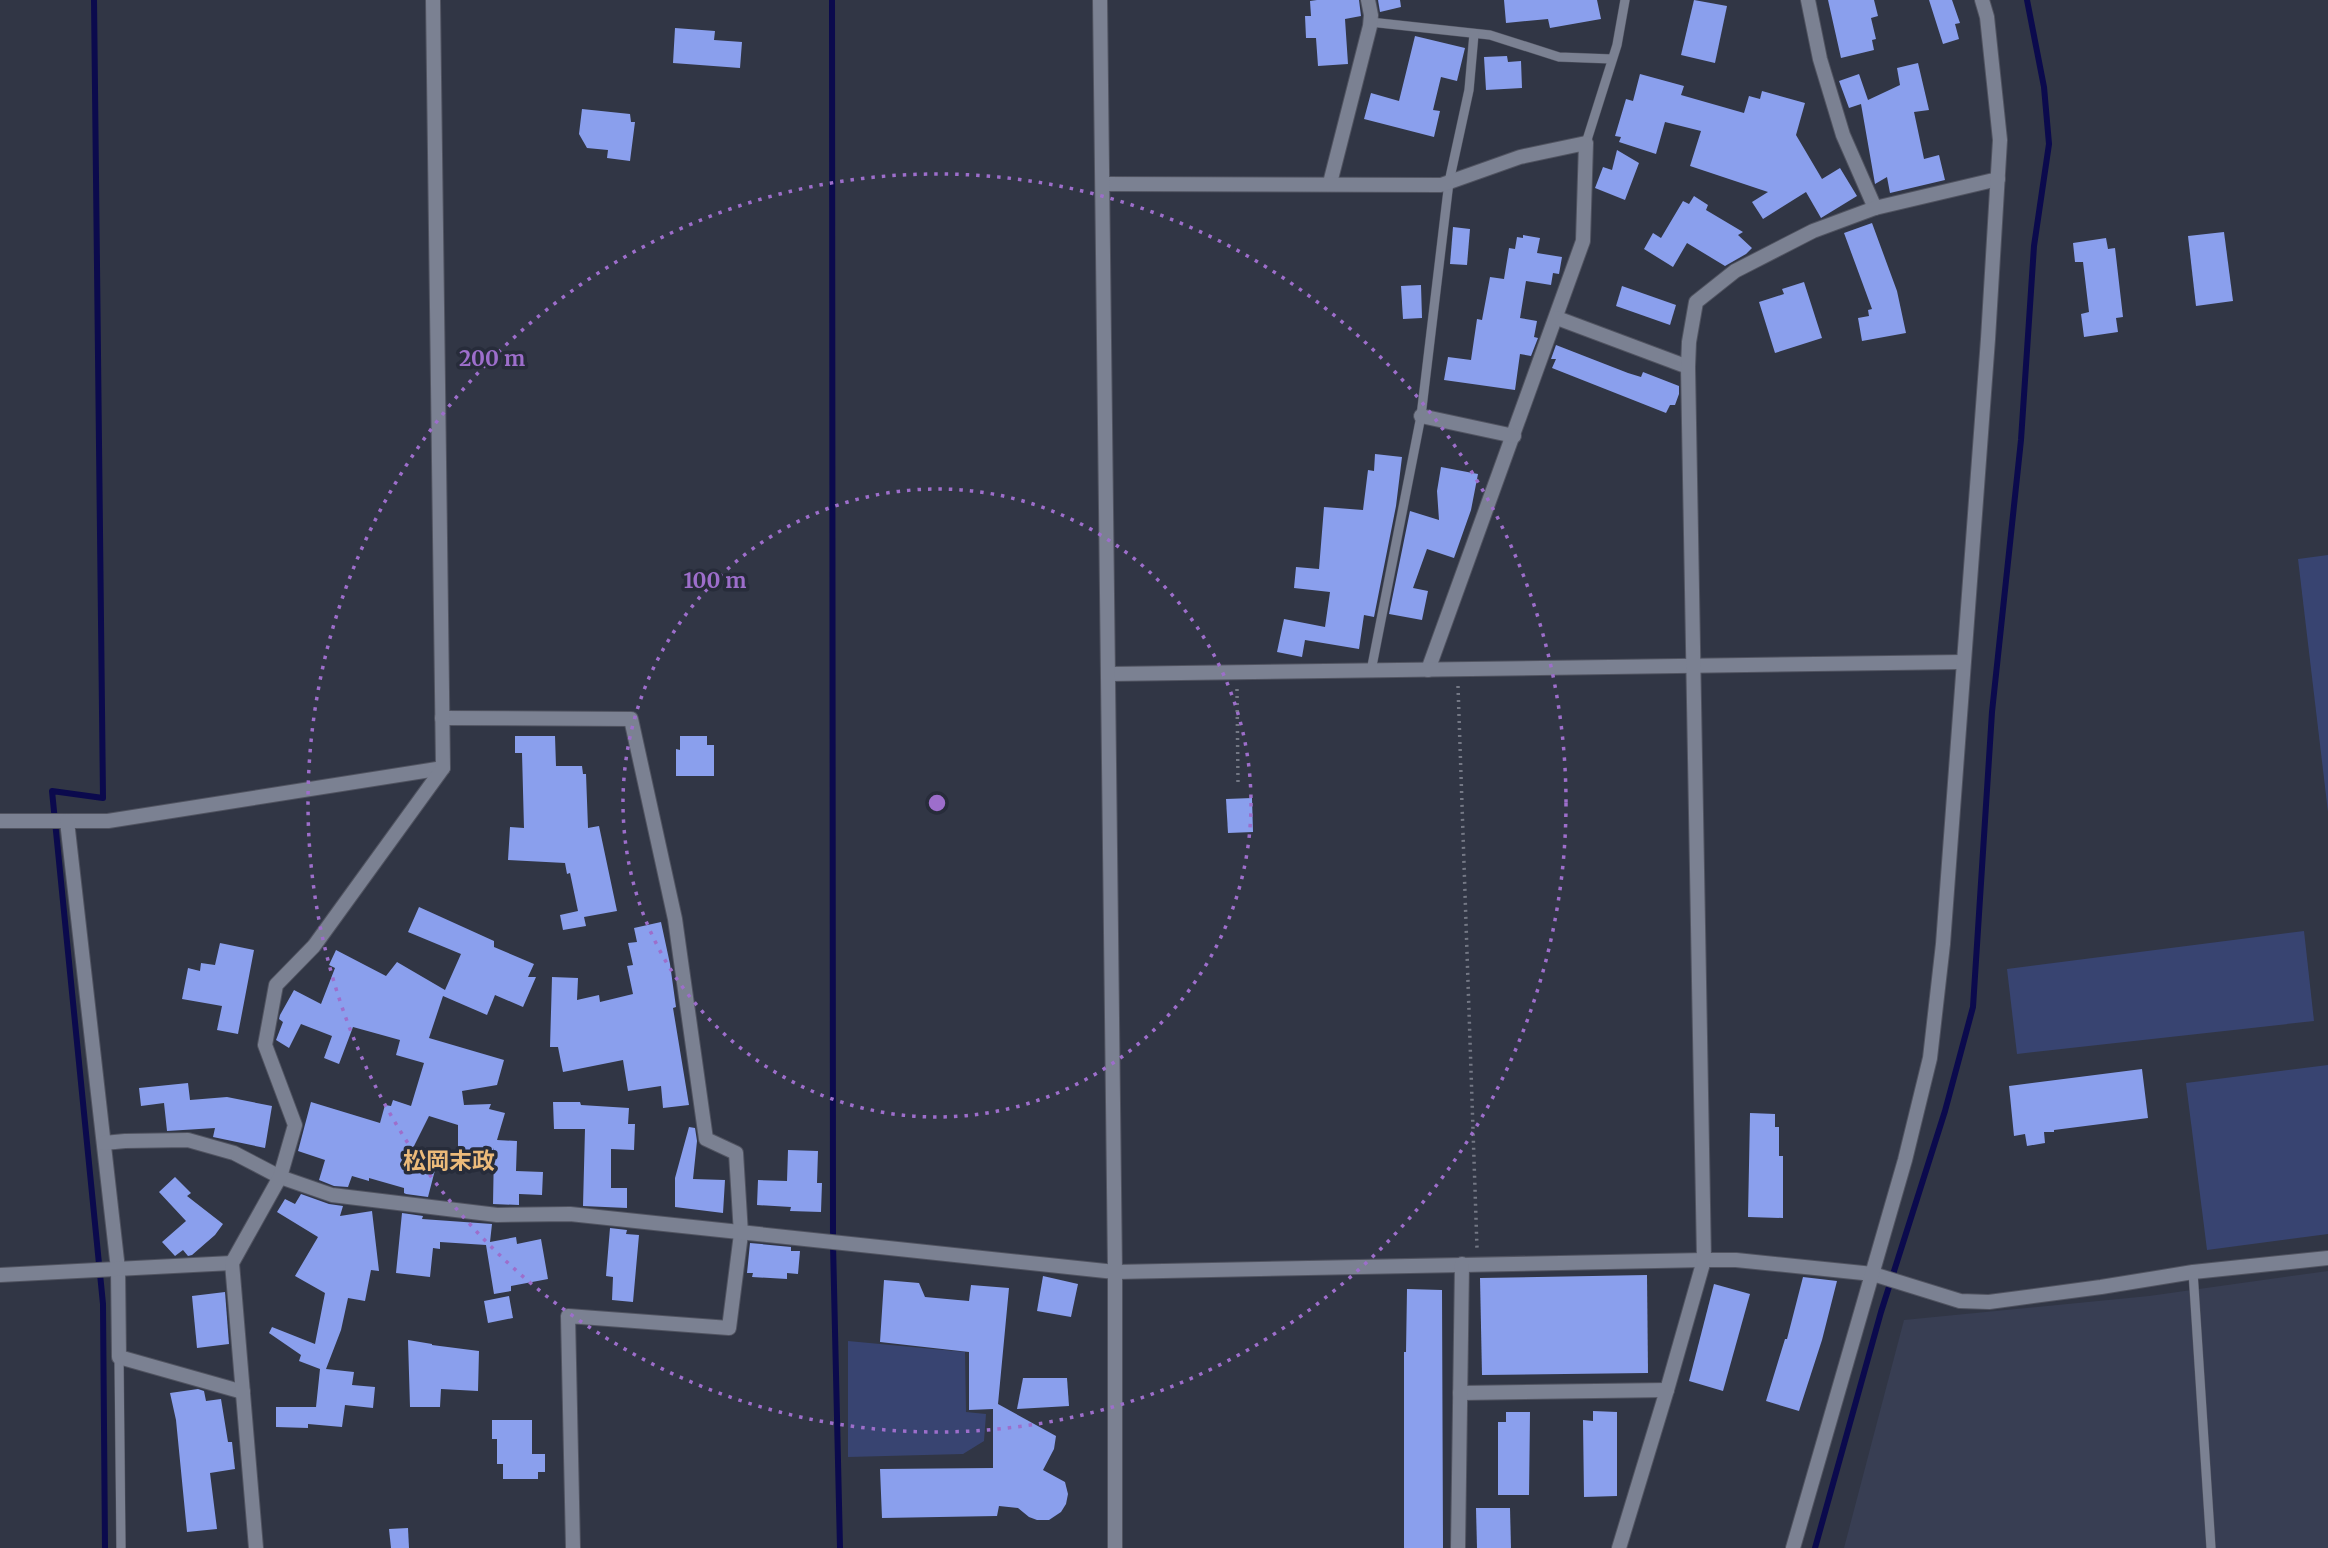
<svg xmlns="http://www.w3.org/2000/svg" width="2328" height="1548" font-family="Merriweather,'Noto Sans JP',serif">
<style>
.built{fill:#383e53}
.green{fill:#384471}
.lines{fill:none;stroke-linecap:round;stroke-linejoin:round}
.stream{stroke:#0b0a4d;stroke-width:6}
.building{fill:#8a9fed}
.service-casing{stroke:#505360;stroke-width:10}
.minor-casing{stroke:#505360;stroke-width:16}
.tertiary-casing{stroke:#505360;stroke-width:16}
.path{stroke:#747885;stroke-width:3.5;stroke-dasharray:2 5;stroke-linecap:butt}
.service{stroke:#7b8192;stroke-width:9}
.minor{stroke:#7b8192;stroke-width:14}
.tertiary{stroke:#7b8192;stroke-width:14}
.ring{fill:none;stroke:#9d6ecb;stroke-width:3.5;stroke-dasharray:3.5 7}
.labels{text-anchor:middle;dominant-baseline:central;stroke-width:7;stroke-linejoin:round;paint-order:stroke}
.quarter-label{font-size:23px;font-weight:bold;fill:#ecba7a;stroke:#272c3a}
.centre{fill:#9d6ecb;stroke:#272c3a;stroke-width:3.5}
.ring-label{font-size:21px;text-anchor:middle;font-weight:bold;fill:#9d6ecb;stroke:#272c3a;stroke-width:7;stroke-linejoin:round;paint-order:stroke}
</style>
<rect width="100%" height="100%" fill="#313645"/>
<!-- built -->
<polygon class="built" points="2328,1271 2328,1548 1844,1548 1904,1320 2149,1296"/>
<!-- green -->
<g class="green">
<polygon points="2328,555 2328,812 2298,559"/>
<polygon points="2304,931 2314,1021 2017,1054 2007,969"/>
<polygon points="2328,1065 2328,1234 2207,1250 2186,1083"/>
<polygon points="848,1341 965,1352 966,1412 986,1414 984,1441 963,1454 848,1457"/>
</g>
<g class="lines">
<!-- stream -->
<g class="stream">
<polyline points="94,0 103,798 52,791 103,1304 105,1548"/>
<polyline points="832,0 833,1244 840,1548"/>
<polyline points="1815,1548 1881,1312 1945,1111 1973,1007 1992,712 2021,440 2034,246 2049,144 2044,87 2027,0"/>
</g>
</g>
<!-- building -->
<g class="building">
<polygon points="1317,0 1359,0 1361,16 1345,19 1348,64 1318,66 1316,38 1306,38 1305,16 1311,16 1310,1"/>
<polygon points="1378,0 1400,0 1401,7 1380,12"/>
<polygon points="1504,0 1597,0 1601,19 1550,28 1548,19 1506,23"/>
<polygon points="1694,0 1727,6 1715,63 1681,55"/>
<polygon points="1828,0 1874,0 1878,16 1871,18 1876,39 1872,40 1874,50 1841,58"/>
<polygon points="1929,0 1952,0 1960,23 1955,24 1959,39 1943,44"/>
<polygon points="675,28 715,31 714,40 742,42 740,68 673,63"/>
<polygon points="1415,36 1465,48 1457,81 1441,77 1433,110 1440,111 1434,137 1364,119 1371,93 1399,101"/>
<polygon points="1507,56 1508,62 1521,61 1522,88 1486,90 1484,57"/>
<polygon points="1918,63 1929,110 1914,112 1924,159 1939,155 1945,180 1890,193 1887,177 1875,184 1861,104 1849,108 1839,81 1859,74 1868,100 1900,85 1897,68"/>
<polygon points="1640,74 1684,86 1681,95 1744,113 1749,96 1760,99 1762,91 1805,103 1796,135 1822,179 1840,168 1857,196 1821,218 1806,192 1763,219 1752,202 1768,192 1690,166 1701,131 1665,122 1656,154 1619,142 1621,137 1615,136 1626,99 1633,101"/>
<polygon points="582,109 630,114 631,122 635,122 630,161 607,158 608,150 587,148 579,134"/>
<polygon points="1617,150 1639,163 1625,200 1595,188 1603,167 1612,170"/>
<polygon points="1694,196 1708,205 1706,210 1743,232 1738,235 1752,248 1746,254 1725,266 1687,243 1673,267 1644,249 1653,233 1661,238 1683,201 1689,204"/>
<polygon points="1872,223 1897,291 1906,333 1862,341 1858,318 1869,316 1868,310 1872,309 1844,233"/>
<polygon points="1453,227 1470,229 1467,265 1450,264"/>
<polygon points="2224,232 2233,301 2196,306 2188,236"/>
<polygon points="1523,235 1540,238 1537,253 1562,257 1559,274 1553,273 1551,285 1526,281 1520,318 1537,321 1534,337 1538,338 1531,356 1520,354 1515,390 1444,380 1448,357 1471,360 1477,319 1482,320 1490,277 1504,279 1509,248 1515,249 1517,237 1523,238"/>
<polygon points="2106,238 2108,249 2115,248 2123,317 2116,318 2118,332 2084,337 2081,314 2089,312 2083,262 2075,262 2073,243"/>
<polygon points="1804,282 1822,338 1775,353 1759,302 1784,294 1782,289"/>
<polygon points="1421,285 1422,318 1403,319 1401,286"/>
<polygon points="1622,286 1676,305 1670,325 1616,306"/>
<polygon points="1556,345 1628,373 1641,377 1643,372 1679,386 1679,394 1675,405 1670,405 1666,413 1552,368 1556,359 1551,359"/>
<polygon points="1375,454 1402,457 1396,506 1374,617 1364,615 1359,649 1305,640 1302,657 1277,652 1284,619 1325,627 1330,592 1294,588 1296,567 1319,569 1324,507 1363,510 1368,470 1374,471"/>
<polygon points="1441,467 1478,474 1471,510 1454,558 1427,549 1413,588 1428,591 1422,620 1389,614 1410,511 1439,520 1437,491"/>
<polygon points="515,736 555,736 556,766 582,766 583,774 586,774 588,828 599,826 617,911 584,917 586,926 563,930 560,915 578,911 570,873 567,874 565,863 508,860 510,827 524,828 522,753 515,753"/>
<polygon points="680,736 707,736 707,745 714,745 714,776 676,776 676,749 680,750"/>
<polygon points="1252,798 1253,832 1228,833 1226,799"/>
<polygon points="419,907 494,941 494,947 534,964 528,977 536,977 523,1007 495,995 487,1015 443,996 429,1038 504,1060 497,1085 462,1091 464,1105 491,1104 489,1109 505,1113 497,1140 517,1141 516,1171 543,1172 542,1195 519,1194 519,1205 493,1204 494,1148 492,1155 458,1154 458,1125 429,1116 406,1162 435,1170 428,1197 406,1194 404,1193 404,1188 369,1178 369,1181 352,1176 348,1187 334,1186 319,1180 325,1160 298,1151 311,1102 380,1123 385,1105 391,1106 393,1100 411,1106 424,1063 396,1055 400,1040 353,1027 339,1064 324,1058 332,1036 301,1024 289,1048 276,1040 283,1022 279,1019 280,1015 294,990 321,1004 335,968 329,965 336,950 386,976 397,962 445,990 461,954 408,932"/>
<polygon points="661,922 670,964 676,1007 673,1008 689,1105 663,1108 661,1086 628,1091 623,1060 563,1072 558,1047 550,1047 552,977 578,978 577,1000 599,995 600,1002 633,994 627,966 633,965 628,943 637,942 634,928"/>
<polygon points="220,943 254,950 238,1034 217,1030 222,1006 182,999 188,968 200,971 201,963 215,965"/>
<polygon points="2142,1069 2148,1118 2054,1130 2054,1132 2044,1132 2045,1143 2027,1146 2025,1134 2014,1136 2009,1086"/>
<polygon points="188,1083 190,1100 227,1097 272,1106 265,1148 213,1137 215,1128 167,1131 164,1103 141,1106 139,1088"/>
<polygon points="553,1102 580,1102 581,1105 629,1108 628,1124 635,1124 634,1150 611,1149 611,1188 627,1188 627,1208 583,1206 585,1129 554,1129"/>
<polygon points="1750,1113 1775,1114 1775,1127 1779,1127 1779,1156 1783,1156 1783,1218 1748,1217"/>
<polygon points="689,1127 695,1128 697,1141 693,1179 725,1180 723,1213 675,1207 675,1178"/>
<polygon points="788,1150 818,1151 817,1183 822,1183 821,1212 790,1211 791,1207 757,1205 758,1180 787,1181"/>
<polygon points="175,1177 191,1193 187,1196 223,1224 215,1235 192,1255 188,1256 183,1250 175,1256 162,1242 186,1221 159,1192"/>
<polygon points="301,1194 329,1204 343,1206 340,1216 372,1211 379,1271 371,1270 365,1301 348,1298 341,1330 326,1369 354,1372 352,1385 375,1387 373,1408 345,1405 342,1427 308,1424 308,1428 276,1427 276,1407 316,1407 320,1369 299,1361 301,1355 269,1333 272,1327 315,1344 325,1293 295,1276 318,1237 277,1212 285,1199 295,1204"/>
<polygon points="402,1213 423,1216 422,1219 492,1224 490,1242 516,1237 517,1244 541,1239 548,1279 511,1286 511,1291 494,1294 486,1245 440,1242 440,1249 433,1248 430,1277 396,1273"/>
<polygon points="610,1228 627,1230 626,1234 639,1235 633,1302 612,1300 613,1277 606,1276"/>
<polygon points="750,1243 791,1247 791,1251 800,1251 798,1274 787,1273 787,1279 752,1277 753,1273 747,1273"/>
<polygon points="1647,1275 1648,1373 1482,1375 1480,1278"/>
<polygon points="1043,1276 1078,1284 1071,1317 1037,1311"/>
<polygon points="1803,1277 1837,1281 1822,1340 1799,1411 1766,1401 1785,1339 1787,1339"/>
<polygon points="884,1280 919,1283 925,1297 969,1301 971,1285 1009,1288 998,1404 1056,1436 1054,1449 1043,1470 1065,1482 1068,1494 1066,1504 1061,1512 1049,1520 1037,1520 1029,1517 1018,1508 999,1506 997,1516 882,1518 880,1469 993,1468 993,1409 969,1410 969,1352 880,1342"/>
<polygon points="1714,1284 1750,1294 1723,1391 1689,1381"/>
<polygon points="1407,1289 1442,1290 1443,1548 1404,1548 1404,1352 1406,1352"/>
<polygon points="225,1292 229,1344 197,1348 192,1296"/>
<polygon points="509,1296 513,1318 488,1323 484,1301"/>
<polygon points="408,1340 432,1344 432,1345 479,1351 478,1391 441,1389 440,1407 410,1407"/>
<polygon points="1023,1378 1067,1378 1069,1406 1017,1409"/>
<polygon points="198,1389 204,1391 206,1401 221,1399 228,1442 232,1442 235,1469 210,1473 217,1529 187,1532 176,1420 170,1393"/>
<polygon points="1593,1411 1617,1412 1617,1496 1584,1497 1583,1420 1593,1421"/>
<polygon points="1506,1412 1530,1412 1529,1495 1498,1495 1498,1422 1506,1422"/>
<polygon points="492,1420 532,1420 532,1454 545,1454 545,1472 538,1472 538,1479 503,1479 503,1464 497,1464 497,1439 492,1439"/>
<polygon points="1476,1508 1510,1508 1511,1548 1477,1548"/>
<polygon points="408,1528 409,1548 391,1548 389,1529"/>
</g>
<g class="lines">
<!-- service casing -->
<g class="service-casing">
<g id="service">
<polyline points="1370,22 1490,35 1559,57 1612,59"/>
<polyline points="1586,143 1617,45 1625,0"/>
<polyline points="1371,671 1421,416 1449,182 1469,90 1474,34"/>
<polyline points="2193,1272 2211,1548"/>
<polyline points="119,1357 121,1548"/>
</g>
</g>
<!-- minor casing -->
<g class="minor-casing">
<g id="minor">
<polyline points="1808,0 1820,59 1843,135 1875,208"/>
<polyline points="1330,183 1370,26 1371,15 1368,0"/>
<polyline points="1103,184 1441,185 1520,157 1586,143 1583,241 1428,670"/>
<polyline points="1557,318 1688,367"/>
<polyline points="1421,416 1514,436"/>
<polyline points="1109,674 1962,662"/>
<polyline points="442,718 631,719 675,919 706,1139 736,1153 741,1234 729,1328 568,1316 573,1548"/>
<polyline points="0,821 108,821 443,768"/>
<polyline points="67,821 118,1269 119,1357 243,1392"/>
<polyline points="104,1143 125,1141 188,1140 234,1153 280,1177 332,1195 497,1215 570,1214 1115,1272 1704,1260 1736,1260 1873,1274"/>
<polyline points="0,1275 232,1263"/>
<polyline points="1460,1393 1667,1390"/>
<polyline points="256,1548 232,1263 280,1177 295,1125 265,1045 276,985 314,946 443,768 433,0"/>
<polyline points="1458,1548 1462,1264"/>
<polyline points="1619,1548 1667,1390 1704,1260 1688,367 1689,342 1696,302 1735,271 1813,231 1875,208 1998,179"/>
</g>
</g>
<!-- tertiary casing -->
<g class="tertiary-casing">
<g id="tertiary">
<polyline points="1100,0 1115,1272 1115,1548"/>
<polyline points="1873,1274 1960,1301 1989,1302 2101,1287 2193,1272 2328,1258"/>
<polyline points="1793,1548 1905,1160 1930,1058 1943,944 1988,339 2000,140 1987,17 1982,0"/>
</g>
</g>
<!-- path -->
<g class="path">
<polyline points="1458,686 1477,1248"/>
<polyline points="1237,689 1238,782"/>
</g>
<!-- service -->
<use href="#service" class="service"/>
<!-- minor -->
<use href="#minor" class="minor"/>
<!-- tertiary -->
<use href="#tertiary" class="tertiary"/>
</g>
<!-- distance rings -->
<g class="ring">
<circle cx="937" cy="803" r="314"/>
<circle cx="937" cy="803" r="629"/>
</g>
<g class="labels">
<!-- quarter labels -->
<g class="quarter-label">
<text x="449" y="1160">松岡末政</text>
</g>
</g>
<circle cx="937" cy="803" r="10" class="centre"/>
<g class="ring-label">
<text x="492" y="366">200 m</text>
<text x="715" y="588">100 m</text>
</g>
</svg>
